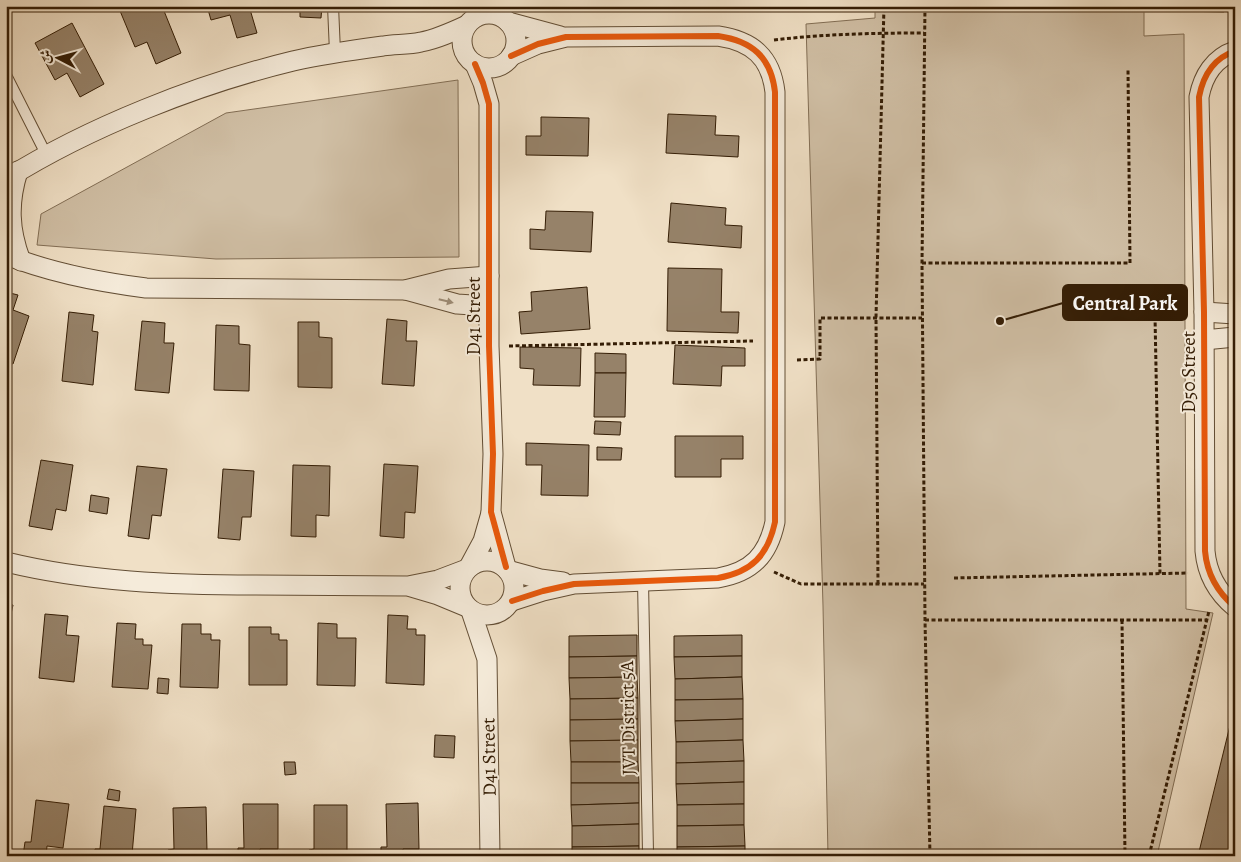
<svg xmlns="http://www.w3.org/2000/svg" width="1241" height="862" font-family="Alegreya,Amiri,serif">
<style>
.green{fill:#d0bfa5;stroke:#826e55}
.building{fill:#968269;stroke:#341d05}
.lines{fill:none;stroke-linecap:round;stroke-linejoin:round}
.service-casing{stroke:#634e35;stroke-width:12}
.minor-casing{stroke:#634e35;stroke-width:21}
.path{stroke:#341d05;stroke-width:3;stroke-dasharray:4 2.5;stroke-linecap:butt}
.service{stroke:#f5ebda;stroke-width:10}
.minor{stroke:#f5ebda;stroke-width:19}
.cycleway-casing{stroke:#f5ebda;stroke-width:9}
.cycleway{stroke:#e8590c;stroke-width:6}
.oneway{fill:#9e8e7a}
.labels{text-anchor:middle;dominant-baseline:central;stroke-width:4;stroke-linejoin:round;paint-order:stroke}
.street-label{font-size:19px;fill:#341d05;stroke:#f5ebda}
.leader{fill:none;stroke:#341d05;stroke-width:2}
.callout-dot{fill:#341d05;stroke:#f5ebda;stroke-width:2}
.callout{fill:#341d05;stroke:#341d05;stroke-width:2}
.callout-label{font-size:20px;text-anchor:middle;font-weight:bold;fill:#fff}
</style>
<rect width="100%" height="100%" fill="#f0e0c6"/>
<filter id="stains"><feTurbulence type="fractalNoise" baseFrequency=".004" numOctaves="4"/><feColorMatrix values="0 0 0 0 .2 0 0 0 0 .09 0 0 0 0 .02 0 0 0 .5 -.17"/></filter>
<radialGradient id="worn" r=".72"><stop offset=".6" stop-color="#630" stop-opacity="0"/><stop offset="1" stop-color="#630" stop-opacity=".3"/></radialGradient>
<!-- green -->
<g class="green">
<polygon points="875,6 1144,6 1144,36 1184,34 1186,609 1213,613 1157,856 828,856 823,606 806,24 875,18"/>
<polygon points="458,80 459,257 216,259 37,245 41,214 226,113"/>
</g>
<!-- building -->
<g class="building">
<polygon points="118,6 162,6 181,53 156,64 147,42 135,47"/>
<polygon points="207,6 249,6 257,33 237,38 230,15 211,20"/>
<polygon points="300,6 322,6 321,18 300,17"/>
<polygon points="1183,6 1224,6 1224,12 1183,11"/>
<polygon points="72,23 104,84 80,97 67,73 55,80 35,43"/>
<polygon points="668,114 716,116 715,135 739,136 738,157 666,153"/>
<polygon points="541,117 589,118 588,156 526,155 526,136 541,136"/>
<polygon points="671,203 726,208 725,225 742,226 741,248 668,242"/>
<polygon points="546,211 593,212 591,252 530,249 530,229 545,230"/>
<polygon points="668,268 722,269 721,312 739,312 738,333 667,331"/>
<polygon points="587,287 590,329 521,334 519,312 532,311 531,292"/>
<polygon points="6,292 18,295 13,310 29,316 13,364 6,362"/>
<polygon points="69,312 94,315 92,331 98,332 93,385 62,381"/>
<polygon points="387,319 407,321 406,341 417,341 414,386 382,384"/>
<polygon points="142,321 165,323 164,343 174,343 169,393 135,390"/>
<polygon points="298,322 319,322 319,337 332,338 332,388 298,387"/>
<polygon points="216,325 239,326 239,344 250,345 249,391 214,390"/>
<polygon points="675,345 745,348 745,366 722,366 721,386 673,384"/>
<polygon points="520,347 581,348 580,386 533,385 534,369 520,368"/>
<polygon points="595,353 626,354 626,373 595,373"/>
<polygon points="595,373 626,373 625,417 594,417"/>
<polygon points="595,421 621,422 620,435 594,434"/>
<polygon points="675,436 743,436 743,459 721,459 721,477 675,477"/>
<polygon points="526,443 589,445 588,496 541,495 542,465 526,465"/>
<polygon points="597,447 622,448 621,460 597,460"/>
<polygon points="41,460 73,465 66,511 56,509 52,530 29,526"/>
<polygon points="384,464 418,466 415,513 405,512 404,538 380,536"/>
<polygon points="293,465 330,466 329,516 316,515 316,537 291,536"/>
<polygon points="137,466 167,469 161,516 152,515 149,539 128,536"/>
<polygon points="223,469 254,471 251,517 242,517 240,540 218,538"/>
<polygon points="91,495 109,498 107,514 89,511"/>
<polygon points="6,604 13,605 6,637"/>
<polygon points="45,614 68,616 66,635 79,636 74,682 39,678"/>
<polygon points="388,615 408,616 407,629 416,629 416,635 425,635 424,685 386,683"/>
<polygon points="117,623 136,624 135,639 143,639 143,645 152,645 148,689 112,687"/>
<polygon points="318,623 337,624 337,638 356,638 355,686 317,685"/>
<polygon points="182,624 201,624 201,634 211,634 211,640 220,640 218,688 180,687"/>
<polygon points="249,627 271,627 271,634 279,634 279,640 287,640 287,685 249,685"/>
<polygon points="637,635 637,656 569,657 569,636"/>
<polygon points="742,635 742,656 674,657 674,636"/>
<polygon points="637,656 637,677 569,678 569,657"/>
<polygon points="742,656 742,677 675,679 674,657"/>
<polygon points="637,677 638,698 570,699 569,678"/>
<polygon points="742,677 743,699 675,700 675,679"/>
<polygon points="158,678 169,679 168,694 157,693"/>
<polygon points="638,698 638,719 570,720 570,699"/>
<polygon points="743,699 743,719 675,721 675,700"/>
<polygon points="1235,705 1235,856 1198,856"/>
<polygon points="638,719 638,740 570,741 570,720"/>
<polygon points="743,719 743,740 676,742 675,721"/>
<polygon points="435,735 455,736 454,758 434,757"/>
<polygon points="638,740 638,762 571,762 570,741"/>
<polygon points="743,740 744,761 676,763 676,742"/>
<polygon points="744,761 744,782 676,784 676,763"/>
<polygon points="284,762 295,762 296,774 285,775"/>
<polygon points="571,762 638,762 639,783 571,783"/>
<polygon points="744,782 744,804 677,805 676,784"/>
<polygon points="571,783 639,783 639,803 571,805"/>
<polygon points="109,789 120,791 119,801 107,799"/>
<polygon points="36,800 69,804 63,848 47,846 46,856 23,856 25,842 31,842"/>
<polygon points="418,803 419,849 403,849 403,856 381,856 381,847 387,847 386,804"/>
<polygon points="639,803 639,824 572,826 571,805"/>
<polygon points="243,804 278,804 278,849 260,849 260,856 238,856 238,848 244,848"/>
<polygon points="744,804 744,825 677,826 677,805"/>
<polygon points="314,805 347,805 347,852 331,852 331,856 309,856 309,850 314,849"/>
<polygon points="104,806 136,809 132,855 117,853 117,856 95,856 95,849 100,849"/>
<polygon points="206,807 207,851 189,852 189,856 168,856 168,850 174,849 173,808"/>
<polygon points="639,824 639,846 572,847 572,826"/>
<polygon points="744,825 745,846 677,847 677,826"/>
<polygon points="639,846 639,856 572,856 572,847"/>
<polygon points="745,846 745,856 677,856 677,847"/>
</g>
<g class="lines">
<!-- service casing -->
<g class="service-casing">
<g id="service">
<polyline points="333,6 335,52"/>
<polyline points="6,75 47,156"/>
<polyline points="643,581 648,853"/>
</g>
</g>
<!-- minor casing -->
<g class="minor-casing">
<g id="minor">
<circle cx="489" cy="41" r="27"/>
<polyline points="508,22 560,36"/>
<path d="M1235 51C1214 58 1203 76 1199 97L1204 312 1205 551C1207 574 1217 592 1235 607"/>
<path d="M511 56 538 44 566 37 718 36C752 41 771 57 775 92V522C768 555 752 572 718 578L574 584 543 591 512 601"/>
<polyline points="475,64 483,83 489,104 489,346 493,454 491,512 506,567"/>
<path d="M18 171C8 203 9 230 21 261"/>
<path d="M6 179C89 127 198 84 293 61 323 54 353 50 383 46 395 44 408 45 421 42 437 39 452 32 467 25"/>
<path d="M6 255C51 273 98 282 146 288L405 290 449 279 489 276"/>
<polyline points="406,290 457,304 488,306"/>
<polyline points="1204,312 1235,314"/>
<polyline points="1204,340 1235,337"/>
<circle cx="487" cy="588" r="27"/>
<path d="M6 562C88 582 172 585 256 585 306 585 357 586 408 586L438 580 467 569"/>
<polyline points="469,567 483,541 491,513"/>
<polyline points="507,570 540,579 563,582"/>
<polyline points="411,587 438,595 467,607"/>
<polyline points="471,611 487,659 490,856"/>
</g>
</g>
<!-- path -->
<g class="path">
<polyline points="925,6 922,263 925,620 930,856"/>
<path d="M774 40C824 34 874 33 924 33"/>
<polyline points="922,263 1130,263 1128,69"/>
<polyline points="1155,316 1160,574"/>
<polyline points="509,346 753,341"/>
<polyline points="797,360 820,359 820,318 922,318"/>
<polyline points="774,572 801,584 924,584"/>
<polyline points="954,578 1188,573"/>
<polyline points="878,584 876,317 884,6"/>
<polyline points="925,620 1207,620"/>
<polyline points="1122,620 1125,856"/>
<polyline points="1149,856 1209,611"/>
</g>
<!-- service -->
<use href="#service" class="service"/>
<!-- minor -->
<use href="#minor" class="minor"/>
<!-- cycleway casing -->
<g class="cycleway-casing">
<g id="cycleway">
<path d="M1235 51C1214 58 1203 76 1199 97L1204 312 1205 551C1207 574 1217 592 1235 607"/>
<path d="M511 56 538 44 566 37 718 36C752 41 771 57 775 92V522C768 555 752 572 718 578L574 584 543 591 512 601"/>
<polyline points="475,64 483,83 489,104 489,346 493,454 491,512 506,567"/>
</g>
</g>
<!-- cycleway -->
<use href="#cycleway" class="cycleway"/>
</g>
<!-- one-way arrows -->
<defs><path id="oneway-solid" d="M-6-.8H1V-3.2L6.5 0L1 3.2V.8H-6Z" transform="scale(1.25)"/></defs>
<use class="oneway" href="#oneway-solid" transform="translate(446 301) rotate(14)"/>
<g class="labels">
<!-- street labels -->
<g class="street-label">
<text transform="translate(474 316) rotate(-90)">D41 Street</text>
<text transform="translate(1189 372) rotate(-90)">D50 Street</text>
<text transform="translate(628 718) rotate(-91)">JVT District 5A</text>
<text transform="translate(489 757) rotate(-91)">D41 Street</text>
</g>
</g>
<!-- callouts -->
<path class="leader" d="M1000 321L1063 303"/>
<circle class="callout-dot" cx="1000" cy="321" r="5"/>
<rect class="callout" x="1063" y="285" width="124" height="35" rx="5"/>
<g class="callout-label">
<text x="1125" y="310">Central Park</text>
</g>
<!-- margin -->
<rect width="1241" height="862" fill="none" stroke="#f0e0c6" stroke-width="25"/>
<rect x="8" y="8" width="1226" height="847" fill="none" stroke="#341d05" stroke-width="2.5"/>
<rect x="12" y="12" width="1216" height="837" fill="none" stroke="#341d05"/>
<!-- north arrow -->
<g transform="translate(58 58) rotate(276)" stroke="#f5ebda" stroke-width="4" paint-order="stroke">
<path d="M0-4L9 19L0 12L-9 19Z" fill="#341d05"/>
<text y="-8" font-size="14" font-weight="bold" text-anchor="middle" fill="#341d05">ش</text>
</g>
<rect width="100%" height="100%" filter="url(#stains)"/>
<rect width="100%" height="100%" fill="url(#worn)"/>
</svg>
